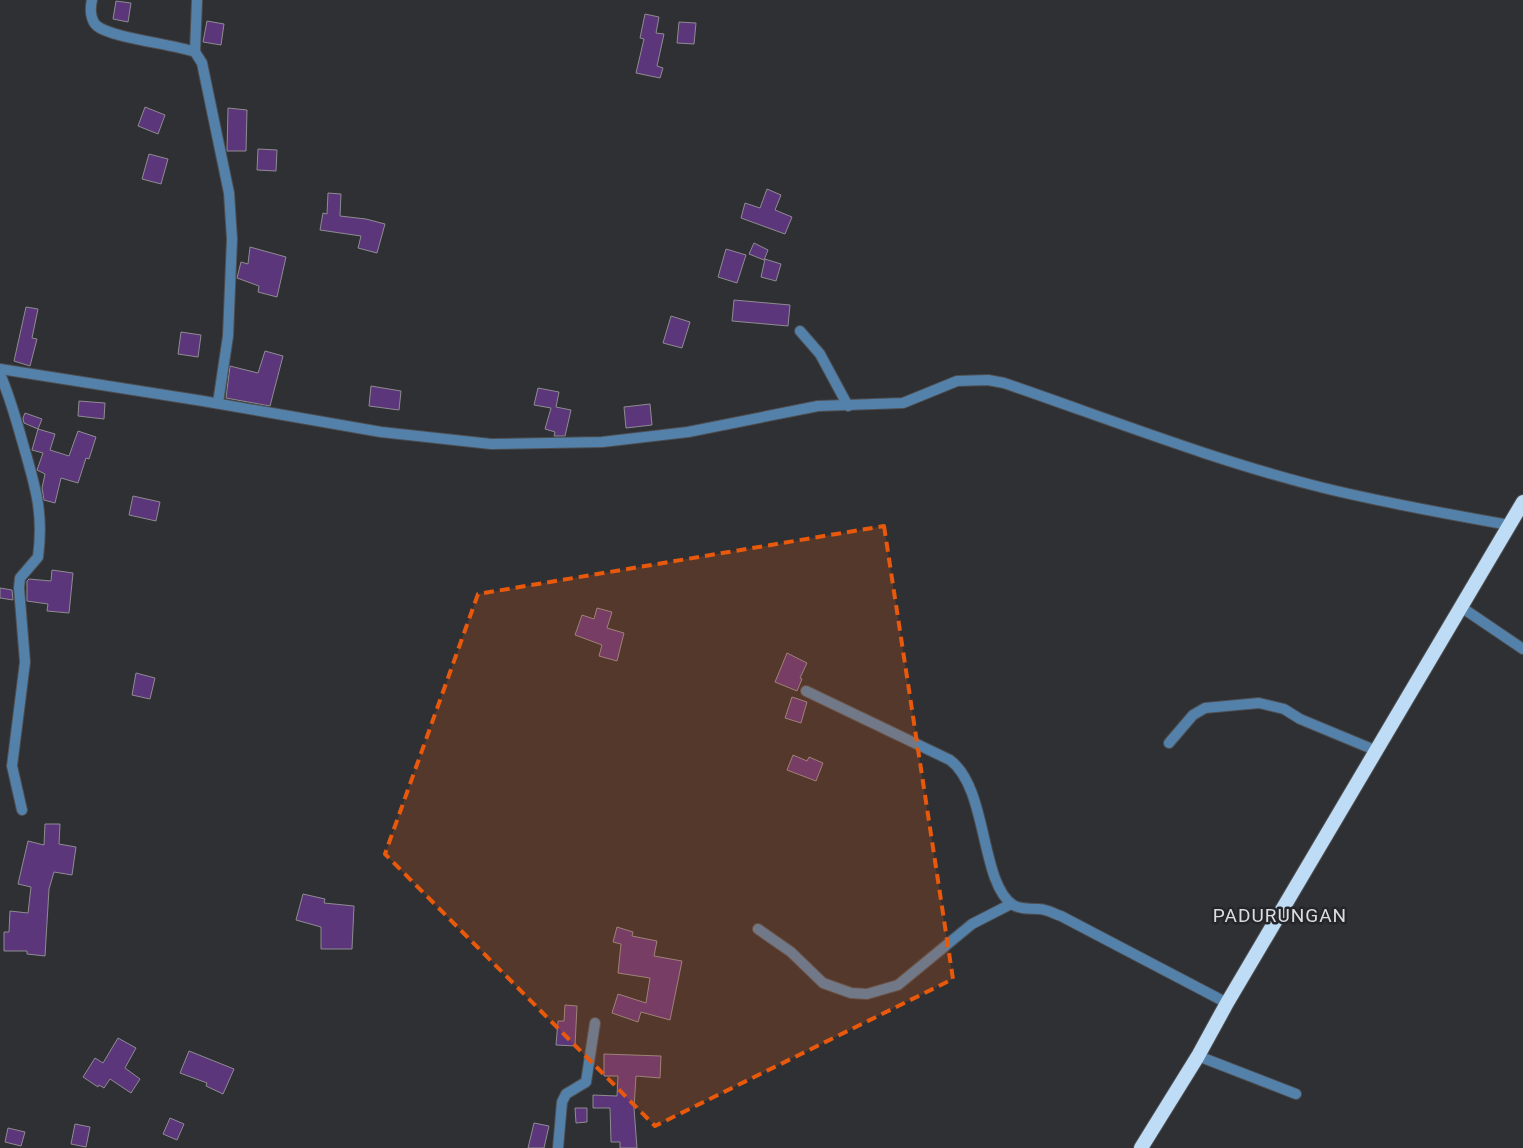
<svg xmlns="http://www.w3.org/2000/svg" width="1523" height="1148" font-family="Roboto,sans-serif">
<style>
.building{fill:#5c367b;stroke:#8e8c90}
.lines{fill:none;stroke-linecap:round;stroke-linejoin:round}
.minor-casing{stroke:#4d4e51;stroke-width:12}
.trunk-casing{stroke:#4d4e51;stroke-width:16}
.minor{stroke:#5481a9;stroke-width:10}
.trunk{stroke:#bfdcf6;stroke-width:14}
.marked{fill:#e8590c;fill-opacity:0.2;stroke:#e8590c;stroke-width:4;stroke-dasharray:10 6;stroke-linejoin:round}
.labels{text-anchor:middle;dominant-baseline:central;stroke-width:5;stroke-linejoin:round;paint-order:stroke}
.quarter-label{font-size:19px;letter-spacing:1px;fill:#dbdce1;stroke:#25262a}
</style>
<rect width="100%" height="100%" fill="#2f3034"/>
<!-- building -->
<g class="building">
<polygon points="116,1 131,3 128,22 113,19"/>
<polygon points="645,14 659,17 656,33 664,34 657,66 663,68 660,78 636,73 644,39 640,38"/>
<polygon points="207,21 224,24 221,45 203,42"/>
<polygon points="679,22 696,23 694,44 677,43"/>
<polygon points="145,107 165,115 158,134 138,126"/>
<polygon points="228,108 247,110 246,151 227,151"/>
<polygon points="258,149 277,150 276,171 257,170"/>
<polygon points="149,154 168,159 161,184 142,179"/>
<polygon points="767,189 781,195 775,210 792,217 785,234 741,218 745,203 760,208"/>
<polygon points="328,193 341,194 340,216 366,219 385,224 377,253 358,248 361,236 320,230 323,213 327,214"/>
<polygon points="754,243 768,250 764,260 749,254"/>
<polygon points="250,247 286,257 277,297 258,292 259,286 237,278 241,262 248,264"/>
<polygon points="726,249 746,255 737,283 718,277"/>
<polygon points="765,259 781,264 776,281 761,277"/>
<polygon points="734,300 790,305 788,326 732,321"/>
<polygon points="26,307 38,309 32,338 37,339 30,366 14,361"/>
<polygon points="671,316 690,322 682,348 663,343"/>
<polygon points="181,332 201,335 198,357 178,354"/>
<polygon points="265,351 283,356 270,406 226,398 230,366 258,373"/>
<polygon points="371,386 401,391 399,410 369,406"/>
<polygon points="538,388 559,392 556,407 571,410 565,436 554,436 555,432 545,429 551,408 534,405"/>
<polygon points="79,401 105,403 104,419 78,416"/>
<polygon points="650,404 652,425 626,428 624,407"/>
<polygon points="25,413 42,419 38,429 24,423 23,418"/>
<polygon points="38,429 55,434 50,450 69,456 78,431 96,437 89,459 86,458 78,483 61,478 55,503 44,500 42,488 45,474 37,470 43,453 32,450"/>
<polygon points="133,496 160,502 156,521 129,515"/>
<polygon points="52,570 73,573 69,613 47,611 48,604 27,601 27,581 29,579 51,581"/>
<polygon points="0,588 12,590 13,600 0,598"/>
<polygon points="597,608 612,612 607,628 624,633 617,661 599,656 602,645 575,635 582,615 594,619"/>
<polygon points="787,653 807,663 800,678 802,679 797,691 775,682"/>
<polygon points="136,673 155,678 150,699 132,695"/>
<polygon points="792,697 807,702 801,723 785,718"/>
<polygon points="793,755 807,761 809,757 823,763 816,781 787,770"/>
<polygon points="45,824 60,824 59,844 76,847 72,875 54,872 49,889 45,956 27,954 27,951 4,951 4,932 9,932 10,911 28,913 31,887 18,884 28,841 44,845"/>
<polygon points="303,894 325,899 324,903 354,906 352,949 321,949 321,927 296,920"/>
<polygon points="617,927 633,932 632,936 657,941 654,956 682,961 670,1020 641,1012 638,1022 612,1013 618,994 646,1003 650,978 618,973 621,944 613,942"/>
<polygon points="565,1005 577,1006 575,1046 556,1045 558,1021 564,1021"/>
<polygon points="118,1038 136,1048 125,1068 140,1079 131,1093 110,1079 104,1088 99,1085 98,1087 83,1077 95,1058 103,1063"/>
<polygon points="189,1051 234,1069 223,1094 206,1086 207,1083 180,1073"/>
<polygon points="604,1054 661,1056 660,1078 636,1076 634,1108 637,1148 620,1148 620,1142 611,1142 610,1108 593,1108 593,1095 617,1096 618,1076 604,1076"/>
<polygon points="575,1108 587,1108 587,1122 576,1123"/>
<polygon points="170,1118 184,1124 177,1140 163,1134"/>
<polygon points="534,1123 549,1126 544,1148 528,1148"/>
<polygon points="75,1124 90,1127 86,1147 71,1144"/>
<polygon points="8,1128 25,1132 21,1146 5,1142"/>
</g>
<g class="lines">
<!-- minor casing -->
<g class="minor-casing">
<g id="minor">
<path d="M92 0C90 8 90 20 97 26 112 38 172 44 195 52L202 63 229 193 232 239 228 336 218 403"/>
<polyline points="195,52 197,0"/>
<polyline points="800,331 820,354 848,406"/>
<path d="M0 369 203 401 381 432 491 444 602 442 688 432 818 406 903 403 957 381 988 380 1004 383C1109 419 1215 461 1324 488 1385 503 1447 514 1509 525"/>
<path d="M0 374C10 397 16 419 23 444 35 486 44 512 38 557L20 578 19 588 25 662 12 766 22 810"/>
<polyline points="1461,607 1523,649"/>
<path d="M806 691 950 760C988 788 980 883 1013 905 1022 910 1030 908 1039 909 1047 909 1054 914 1061 916L1227 1003"/>
<polyline points="1169,743 1193,715 1205,708 1259,703 1284,709 1300,719 1377,751"/>
<polyline points="758,929 791,952 823,983 851,993 867,994 898,985 972,924 1011,904"/>
<polyline points="1198,1056 1296,1094"/>
<polyline points="558,1148 562,1102 566,1094 586,1082 595,1023"/>
</g>
</g>
<!-- trunk casing -->
<g class="trunk-casing">
<polyline id="trunk" points="1141,1148 1198,1056 1227,1003 1523,502"/>
</g>
<!-- minor -->
<use href="#minor" class="minor"/>
<!-- trunk -->
<use href="#trunk" class="trunk"/>
</g>
<!-- marked area -->
<path class="marked" d="M884 526 953 979 655 1126 385 854 478 594Z"/>
<g class="labels">
<!-- quarter labels -->
<g class="quarter-label">
<text x="1280" y="915">PADURUNGAN</text>
</g>
</g>
</svg>
